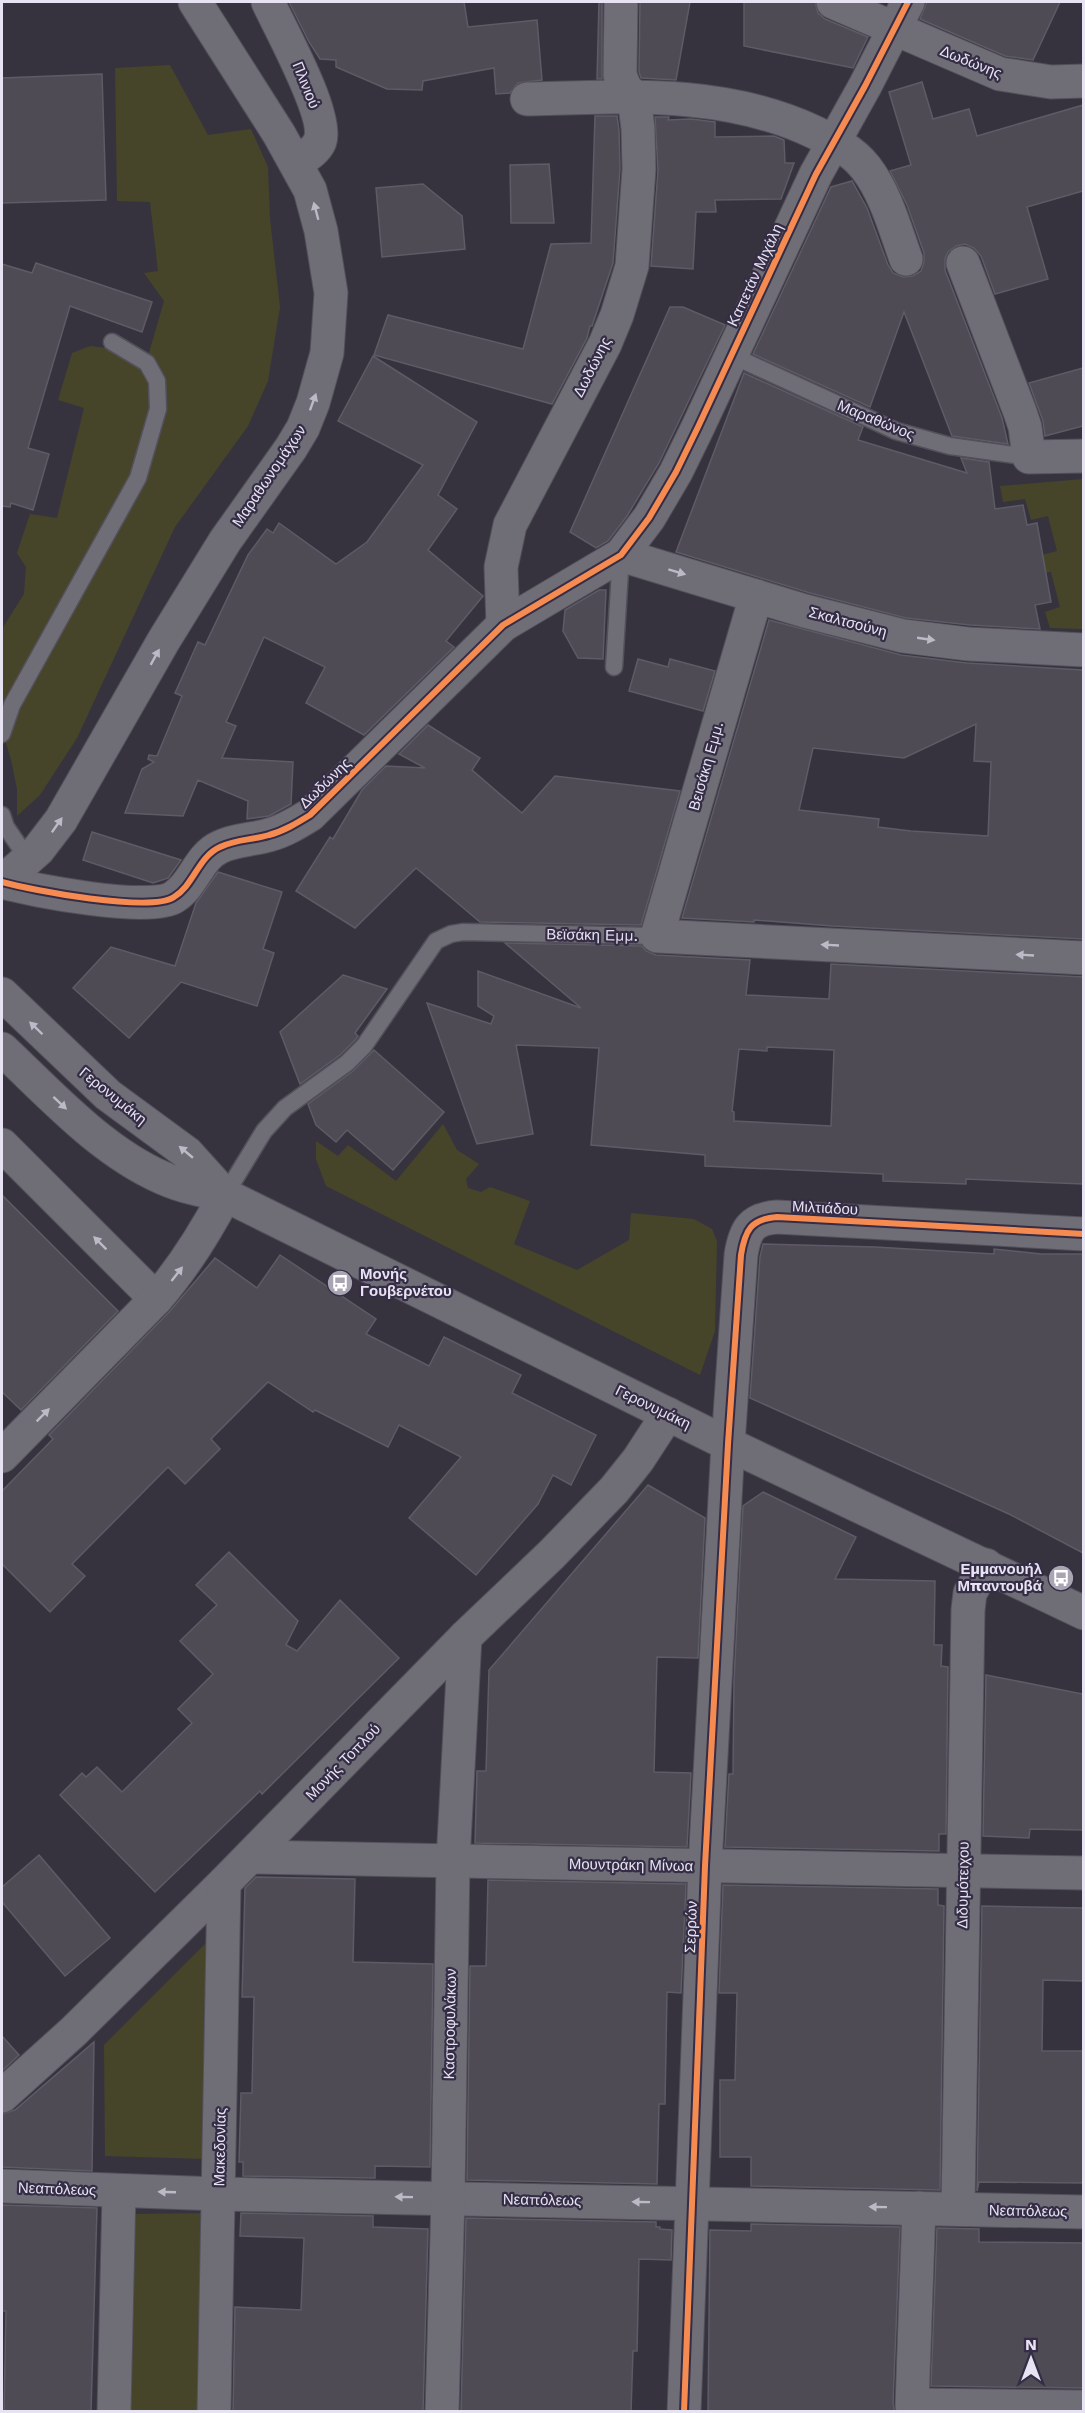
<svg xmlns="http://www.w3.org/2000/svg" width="1085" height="2413" font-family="'Work Sans',sans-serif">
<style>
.green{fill:#464529}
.building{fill:#4e4b55;stroke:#5e5b66;stroke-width:1.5;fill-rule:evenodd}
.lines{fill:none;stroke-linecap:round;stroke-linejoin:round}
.lane-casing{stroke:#53505b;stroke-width:19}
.street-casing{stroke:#53505b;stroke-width:35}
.secondary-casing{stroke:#53505b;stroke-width:35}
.lane{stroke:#6f6d76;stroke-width:16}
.street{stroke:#6f6d76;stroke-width:33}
.secondary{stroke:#6f6d76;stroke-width:33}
.cycleway-casing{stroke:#342d45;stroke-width:10}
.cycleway{stroke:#f68b52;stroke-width:6}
.oneway{fill:#bdbac7}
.labels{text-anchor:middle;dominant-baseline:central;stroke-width:4.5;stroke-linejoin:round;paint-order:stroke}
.street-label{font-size:15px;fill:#e7e3f2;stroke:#342d45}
.poi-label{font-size:15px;font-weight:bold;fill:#e7e3f2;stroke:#342d45;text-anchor:start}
</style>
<rect width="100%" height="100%" fill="#36333f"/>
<!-- green -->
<g class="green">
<polygon points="170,65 208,135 251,129 268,167 270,219 280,307 268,381 248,426 175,527 77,738 40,795 17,816 17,789 11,760 2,729 2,629 24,594 26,567 17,553 30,514 57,518 84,408 58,400 72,353 90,346 149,353 164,301 144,273 158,271 150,202 117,201 115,68"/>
<polygon points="1083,479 1083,629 1050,628 1045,612 1060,607 1051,572 1042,573 1038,556 1057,551 1048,516 1031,520 1025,499 1003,502 1000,486"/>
<polygon points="443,1124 457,1150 479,1164 466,1179 468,1188 481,1192 490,1187 530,1201 514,1244 577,1270 629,1240 631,1213 694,1219 712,1229 717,1241 715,1331 700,1375 326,1186 316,1159 316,1141 338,1156 348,1145 396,1181"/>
<polygon points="209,1940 206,2159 105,2156 104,2045"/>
<polygon points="212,2213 206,2411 125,2412 132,2214"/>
</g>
<!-- building -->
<g class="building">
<polygon points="289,2 464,2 468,27 537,20 542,80 518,83 510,93 496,94 494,68 423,81 422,90 387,89 336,67 336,60 320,59 309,42"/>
<polygon points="599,2 602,2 602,79 597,79"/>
<polygon points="640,2 690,2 676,80 641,78 639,72"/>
<polygon points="744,2 815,2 818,13 825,19 868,37 853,68 744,46"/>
<polygon points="927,2 1060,2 1033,60 1005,56 920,19"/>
<polygon points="102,74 106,200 2,203 2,78"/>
<polygon points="922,82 933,119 969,109 977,136 1083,105 1083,191 1027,207 1048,279 995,294 981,256 974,248 965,244 956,246 948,252 945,259 945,270 1002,418 1008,444 952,436 904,312 870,407 753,354 831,187 852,181 867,208 888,265 893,273 903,277 913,276 921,271 924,262 924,253 907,205 890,171 911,165 889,92"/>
<polygon points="595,116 617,116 619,130 620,169 613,263 592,326 590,326 587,338 552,404 374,355 388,315 523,349 551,244 591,243"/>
<polygon points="655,117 669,117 668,120 691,119 715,122 715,137 774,136 784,140 785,163 794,163 781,199 715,200 716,212 696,212 693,269 651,266 658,170"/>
<polygon points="549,164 554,223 511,223 510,165"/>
<polygon points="423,184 462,216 465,249 382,257 376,188"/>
<polygon points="36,263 152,302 142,332 70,306 28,448 49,454 33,510 11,503 10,507 2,506 2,264 32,273"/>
<polygon points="670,307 683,307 725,325 659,463 627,516 608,541 596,548 570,532"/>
<polygon points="373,356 477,422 438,495 457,509 428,550 483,596 446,641 454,647 364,735 306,703 325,667 264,637 226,722 236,726 222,758 293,762 291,804 269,816 247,819 248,801 198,780 183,816 125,813 142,769 154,762 148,759 149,755 157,756 182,696 175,693 198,642 205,645 248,555 267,529 273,533 279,523 336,564 367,542 423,465 338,421"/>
<polygon points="1083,368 1083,426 1045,436 1043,421 1029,383"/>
<polygon points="744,373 863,427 858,440 967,473 961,458 989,462 995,509 1023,505 1027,525 1037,523 1051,602 1035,605 1040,629 970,625 906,618 810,593 676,552"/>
<polygon points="599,590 606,590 603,659 578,658 563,631 565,610"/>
<path d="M769 620 901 655 967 663 1083 670V939L832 926 754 920V922L682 918ZM976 724 974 761 991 762 988 836 911 831 878 827 879 819 799 810 813 748 904 758Z"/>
<polygon points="638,659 668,667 670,659 715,671 703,711 629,691"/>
<polygon points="428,725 480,758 472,770 522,813 555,776 680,791 641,925 480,922 416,868 355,928 296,891 330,837 333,839 362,790 386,766 425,768 399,754"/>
<polygon points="92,832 181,860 168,878 153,883 83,860"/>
<polygon points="218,872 282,892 263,949 274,953 257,1006 181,982 129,1038 73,988 111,947 175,966 196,903"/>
<path d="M505 943 642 946 646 951 656 955 750 960 746 995 829 999 831 964 1083 977V1184L966 1179V1184L883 1181V1174L705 1166V1155L591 1145 599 1048 516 1045 533 1134 477 1144 427 1003 491 1024 494 1016 478 1006V971L581 1008ZM767 1047 834 1050 831 1126 734 1121V1112L732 1111 739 1049 767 1051Z"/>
<polygon points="343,975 387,989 355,1033 358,1036 356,1039 340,1055 300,1084 280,1032"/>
<polygon points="374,1050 444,1112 393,1170 347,1130 336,1142 316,1125 308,1104 353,1071"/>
<polygon points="2,1195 118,1311 21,1410 2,1392"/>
<polygon points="763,1244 875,1247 994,1254 994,1249 1041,1254 1083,1254 1083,1553 1009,1514 750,1398 760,1257"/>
<polygon points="280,1255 376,1319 366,1334 429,1366 444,1337 521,1375 512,1393 596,1435 571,1485 553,1475 538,1504 476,1575 409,1518 461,1457 399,1425 388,1447 315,1410 313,1412 268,1382 211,1439 220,1449 185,1484 168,1467 72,1564 85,1576 50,1612 2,1564 2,1491 53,1439 49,1435 170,1311 215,1258 257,1288"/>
<polygon points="648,1485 705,1518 698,1658 657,1657 654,1772 691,1773 687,1847 475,1843 477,1771 486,1771 489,1670"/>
<polygon points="763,1492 856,1537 835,1579 935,1581 934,1645 942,1645 941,1666 948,1667 946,1834 939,1834 939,1851 725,1847 729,1774 733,1774 734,1680 743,1506"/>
<polygon points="229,1552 298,1621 286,1645 297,1651 340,1600 399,1658 262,1794 260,1791 155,1892 60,1795 82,1773 86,1777 97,1767 122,1792 192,1723 178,1709 213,1674 180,1641 217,1605 196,1585"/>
<polygon points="986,1675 1083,1694 1083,1830 1030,1829 1029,1838 983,1836"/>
<polygon points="39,1855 110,1938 65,1976 2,1902 2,1887"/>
<polygon points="256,1877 355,1879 353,1962 433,1964 430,2167 375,2166 375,2178 243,2176 243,2162 239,2162 241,2093 252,2093 254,1997 242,1997 245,1888"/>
<polygon points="488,1880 686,1884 681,1993 667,1992 665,2104 659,2104 657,2184 467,2180 470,1966 486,1966"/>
<polygon points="723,1885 938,1889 938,1905 944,1906 940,2190 751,2186 751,2157 720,2157 720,2080 735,2080 737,1993 719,1993"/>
<polygon points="982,1906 1083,1908 1083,1981 1043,1980 1042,2051 1083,2051 1083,2183 979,2182 977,2191"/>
<polygon points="2,2036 19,2055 2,2071"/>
<polygon points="94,2042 92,2171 2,2167 2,2114 15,2110"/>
<polygon points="2,2205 97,2208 91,2412 4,2412 6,2311 2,2311"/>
<polygon points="241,2213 373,2216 373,2227 428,2229 423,2412 233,2412 235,2307 301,2310 304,2238 240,2236"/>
<polygon points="466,2218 656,2222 656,2227 660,2227 660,2229 672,2230 671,2260 639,2259 637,2351 633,2351 631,2412 461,2412"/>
<polygon points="751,2224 900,2227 893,2404 895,2412 708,2412 710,2230 751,2231"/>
<polygon points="937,2228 979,2229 979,2242 1083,2243 1083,2388 931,2386"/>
</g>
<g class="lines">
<!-- lane casing -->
<g class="lane-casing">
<g id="lane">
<polyline points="731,355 896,431 950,446 1029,457"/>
<polyline points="614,667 621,555"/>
<polyline points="2,734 12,705 138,478 158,409 157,381 147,363 112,342"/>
<polyline points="2,815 6,827 28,859"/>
<polyline points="225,1195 264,1131 285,1108 347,1063 364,1046 436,941 451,934 463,932 657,936"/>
</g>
</g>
<!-- street casing -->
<g class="street-casing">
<g id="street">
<path d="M268 2C280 28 329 116 320 141 316 151 305 157 296 163"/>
<polyline points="833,2 1000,74 1051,82 1084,81"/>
<path d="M527 99C624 97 723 89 814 132 833 141 852 150 866 168 886 194 895 229 906 259"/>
<polyline points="963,263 1020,412 1025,427 1029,457 1084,456"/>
<polyline points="621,555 805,611 903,636 968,644 1084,650"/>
<polyline points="756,596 657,936 1084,958"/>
<polyline points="503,625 501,567 510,525 605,344 617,315 632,266 639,169 638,129 634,97 625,88 620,75 621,2"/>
<path d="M2 882C31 890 150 913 174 897 194 885 198 857 220 847 236 839 253 840 269 835 284 831 297 823 310 815L503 625 621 555 649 518 676 472 698 427 816 174 865 86 908 2"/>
<polyline points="2,882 38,850 61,820 164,640 225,541 291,448 303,428 313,403 327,353 331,293 321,231 310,190 279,134 195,2"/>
<polyline points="2,1145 156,1299"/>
<path d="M2 1456 156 1299C184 1267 205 1233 225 1195"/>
<polyline points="250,1857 1084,1873"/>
<polyline points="2,2096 74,2031 224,1883 465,1637 552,1554 614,1490 638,1460 668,1414"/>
<polyline points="2,2186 219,2194 1084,2212"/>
<polyline points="919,2208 912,2405 1084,2407"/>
<polyline points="958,2209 968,1610 970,1593 986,1565"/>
<polyline points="114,2412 119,2191"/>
<polyline points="214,2412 224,1883"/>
<polyline points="442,2412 448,2198 453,1861 465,1637"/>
<path d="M684 2412 705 1866 728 1444 741 1255C745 1230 751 1219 777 1217L1084 1234"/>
</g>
</g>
<!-- secondary casing -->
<g class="secondary-casing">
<g id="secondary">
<polyline points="2,994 108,1095 187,1153 225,1195"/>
<path d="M2 1049C51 1095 101 1151 163 1178 183 1187 204 1191 225 1195L728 1444 1084 1613"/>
</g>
</g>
<!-- lane -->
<use href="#lane" class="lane"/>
<!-- street -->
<use href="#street" class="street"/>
<!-- secondary -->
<use href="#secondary" class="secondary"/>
<!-- cycleway casing -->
<g class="cycleway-casing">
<g id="cycleway">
<path d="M2 882C31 890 150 913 174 897 194 885 198 857 220 847 236 839 253 840 269 835 284 831 297 823 310 815L503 625 621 555 649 518 676 472 698 427 816 174 865 86 908 2"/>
<path d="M684 2412 705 1866 728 1444 741 1255C745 1230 751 1219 777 1217L1084 1234"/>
</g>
</g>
<!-- cycleway -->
<use href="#cycleway" class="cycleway"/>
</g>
<!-- one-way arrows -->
<defs><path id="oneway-solid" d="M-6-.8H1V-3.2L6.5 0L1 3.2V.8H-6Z" transform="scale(1.5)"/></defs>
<g class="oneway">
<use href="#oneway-solid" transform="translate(316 211) rotate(-105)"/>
<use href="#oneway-solid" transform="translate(313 402) rotate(-70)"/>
<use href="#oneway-solid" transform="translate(677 572) rotate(17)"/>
<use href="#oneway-solid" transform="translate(926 639) rotate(8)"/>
<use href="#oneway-solid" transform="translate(155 657) rotate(-61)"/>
<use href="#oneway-solid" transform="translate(57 825) rotate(-55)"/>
<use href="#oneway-solid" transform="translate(830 945) rotate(-177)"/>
<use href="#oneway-solid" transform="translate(1025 955) rotate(-177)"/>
<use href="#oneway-solid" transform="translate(36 1028) rotate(-136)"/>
<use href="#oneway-solid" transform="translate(60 1103) rotate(43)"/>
<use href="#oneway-solid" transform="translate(186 1152) rotate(-140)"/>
<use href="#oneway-solid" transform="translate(100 1243) rotate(-135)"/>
<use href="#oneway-solid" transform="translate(177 1274) rotate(-52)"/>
<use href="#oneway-solid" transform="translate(43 1415) rotate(-45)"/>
<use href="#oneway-solid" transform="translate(167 2192) rotate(-178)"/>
<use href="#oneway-solid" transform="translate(404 2197) rotate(-179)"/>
<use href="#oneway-solid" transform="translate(641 2202) rotate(-179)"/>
<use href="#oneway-solid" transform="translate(878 2207) rotate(-179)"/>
</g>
<!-- icons -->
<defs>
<g id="bus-disc" transform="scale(1.35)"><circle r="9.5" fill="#a9a5b3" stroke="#342d45"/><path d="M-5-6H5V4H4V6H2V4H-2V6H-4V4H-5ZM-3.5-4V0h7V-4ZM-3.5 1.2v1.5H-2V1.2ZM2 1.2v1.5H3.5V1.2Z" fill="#fff"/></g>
</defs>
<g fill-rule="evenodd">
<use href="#bus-disc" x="340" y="1283"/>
<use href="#bus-disc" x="1061" y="1578"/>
</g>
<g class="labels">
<!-- street labels -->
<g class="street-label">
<text transform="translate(971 62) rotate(22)">Δωδώνης</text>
<text transform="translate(306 85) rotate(68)">Πλινιού</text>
<text transform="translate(755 275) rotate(-65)">Καπετάν Μιχάλη</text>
<text transform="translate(592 367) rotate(-63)">Δωδώνης</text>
<text transform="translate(876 420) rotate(22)">Μαραθώνος</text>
<text transform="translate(269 476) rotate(-56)">Μαραθωνομάχων</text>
<text transform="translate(848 622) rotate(15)">Σκαλτσούνη</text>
<text transform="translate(706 766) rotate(-74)">Βεισάκη Εμμ.</text>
<text transform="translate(325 783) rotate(-44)">Δωδώνης</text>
<text transform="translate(592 935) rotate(1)">Βεϊσάκη Εμμ.</text>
<text transform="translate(113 1096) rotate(39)">Γερονυμάκη</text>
<text transform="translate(825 1208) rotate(3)">Μιλτιάδου</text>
<text transform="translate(653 1407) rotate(26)">Γερονυμάκη</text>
<text transform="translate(343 1762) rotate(-46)">Μονής Τοπλού</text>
<text transform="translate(631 1865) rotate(1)">Μουντράκη Μίνωα</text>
<text transform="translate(963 1885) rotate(-89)">Διδυμότειχου</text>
<text transform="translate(691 1927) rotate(-88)">Σερρών</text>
<text transform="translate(450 2024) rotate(-89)">Καστροφυλάκων</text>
<text transform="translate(220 2147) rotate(-89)">Μακεδονίας</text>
<text transform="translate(57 2189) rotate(2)">Νεαπόλεως</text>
<text transform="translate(542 2200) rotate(1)">Νεαπόλεως</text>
<text transform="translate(1028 2211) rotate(1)">Νεαπόλεως</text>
</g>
<!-- poi labels -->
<g class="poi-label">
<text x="360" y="1274">Μονής<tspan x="360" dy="17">Γουβερνέτου</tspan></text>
<text x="1042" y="1569" text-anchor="end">Εμμανουήλ<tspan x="1042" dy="17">Μπαντουβά</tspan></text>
</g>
</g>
<!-- border -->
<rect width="1085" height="2413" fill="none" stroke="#e7e3f2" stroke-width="6"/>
<!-- north arrow -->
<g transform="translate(1031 2359)" stroke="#342d45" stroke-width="4.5" paint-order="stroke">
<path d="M0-4.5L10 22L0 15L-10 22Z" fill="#e7e3f2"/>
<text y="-9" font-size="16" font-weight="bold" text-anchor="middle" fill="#e7e3f2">N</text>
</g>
</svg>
